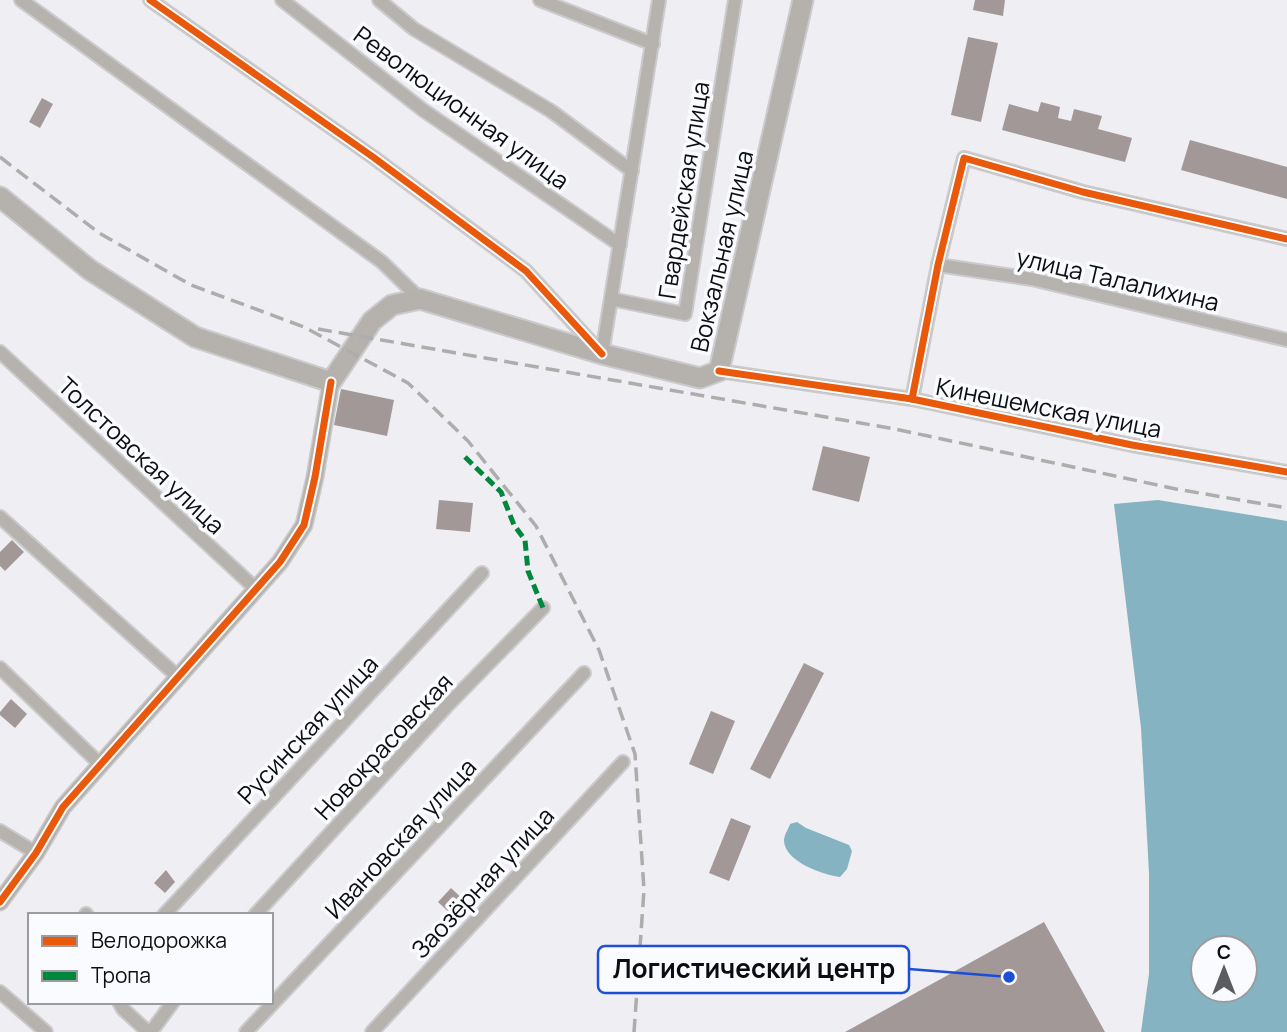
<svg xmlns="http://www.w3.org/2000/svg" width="1287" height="1032" font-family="Manrope,sans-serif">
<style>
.water{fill:#85b3c2;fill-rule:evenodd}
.building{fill:#a29898}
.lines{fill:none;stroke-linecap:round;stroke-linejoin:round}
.minor-casing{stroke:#cbcbce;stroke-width:16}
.tertiary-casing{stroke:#cbcbce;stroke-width:19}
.secondary-casing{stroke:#cbcbce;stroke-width:23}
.minor{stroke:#b6b2ad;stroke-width:12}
.tertiary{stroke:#b6b2ad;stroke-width:16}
.secondary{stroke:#b5b1ad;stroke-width:19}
.rail{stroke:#aeadac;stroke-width:3.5;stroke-dasharray:14 7;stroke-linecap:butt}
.quiet{stroke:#00873e;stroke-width:5;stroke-dasharray:10 5;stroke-linecap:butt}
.cycleway-casing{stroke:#fafbfe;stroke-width:11}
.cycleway{stroke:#e8590c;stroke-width:7}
.labels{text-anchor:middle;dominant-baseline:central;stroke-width:7;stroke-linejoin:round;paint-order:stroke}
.street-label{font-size:24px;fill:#0c0d10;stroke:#fafbfe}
.leader{fill:none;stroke:#1d4ed8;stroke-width:2.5}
.callout-dot{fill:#1d4ed8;stroke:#fafbfe;stroke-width:2.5}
.callout{fill:#fafbfe;stroke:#1d4ed8;stroke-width:2.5}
.callout-label{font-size:26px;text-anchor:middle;font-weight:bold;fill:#0c0d10}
</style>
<rect width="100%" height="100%" fill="#eeeef3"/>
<!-- water -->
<g class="water">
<path d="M1158 500 1287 521V1032H1141L1149 974V873L1141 728 1114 504ZM1203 948H1245V990H1203Z"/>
<path d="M797 822 806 828 849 845 852 851 847 869 840 877C824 875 785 862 784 841 784 835 788 830 790 824Z"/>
</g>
<!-- building -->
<g class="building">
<polygon points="975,0 1005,0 1003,16 973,10"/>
<polygon points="968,37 998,43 981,122 951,115"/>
<polygon points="42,98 53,104 40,128 29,122"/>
<polygon points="1041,102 1060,107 1058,118 1071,121 1074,109 1102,116 1098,129 1132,138 1125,162 1002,130 1009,104 1038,112"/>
<polygon points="1190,140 1287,167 1287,199 1181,170"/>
<polygon points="341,389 394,400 387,436 334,425"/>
<polygon points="823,446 870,457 859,502 812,490"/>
<polygon points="439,500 473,503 470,532 436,529"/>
<polygon points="12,540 24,552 5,571 0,566 0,552"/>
<polygon points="804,663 824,673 770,779 750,769"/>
<polygon points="11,699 27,714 15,728 0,715 0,712"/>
<polygon points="711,711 735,721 713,774 689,764"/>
<polygon points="731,818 751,826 729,881 709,873"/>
<polygon points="166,870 175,882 165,893 154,883"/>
<polygon points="451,888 467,903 454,917 438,902"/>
<polygon points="1044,922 1105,1032 845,1032"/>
</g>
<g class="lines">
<!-- minor casing -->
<g class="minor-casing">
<g id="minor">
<polyline points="21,0 382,262 420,299"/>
<polyline points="150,0 373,157 526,271 599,351"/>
<polyline points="282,0 423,110 620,245"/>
<polyline points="379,0 414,29 551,111 632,171"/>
<polyline points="540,0 653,44"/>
<polyline points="938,265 1032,279 1287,340"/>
<polyline points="611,299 685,314 735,0"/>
<polyline points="0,352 256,589"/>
<polyline points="602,354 659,0"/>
<polyline points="719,371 912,399 1132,445 1287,472"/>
<polyline points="912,399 938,265 964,158 1083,192 1287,239"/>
<polyline points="0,517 177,676"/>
<polyline points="0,668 100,764"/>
<polyline points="0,831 36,853"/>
<polyline points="86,914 87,915"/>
<polyline points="164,915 482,573"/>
<polyline points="255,915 447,706 543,608"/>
<polyline points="0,992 46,1032"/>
<polyline points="119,1002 123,1009 148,1032"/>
<polyline points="151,1032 173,1002"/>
<polyline points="246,1032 584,673"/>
<polyline points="372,1032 623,762"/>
</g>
</g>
<!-- tertiary casing -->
<g class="tertiary-casing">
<polyline id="tertiary" points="0,902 36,853 63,807 280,562 304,525 315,477 331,382"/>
</g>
<!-- secondary casing -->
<g class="secondary-casing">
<polyline id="secondary" points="0,197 90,270 195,337 331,382 372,321 392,305 420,299 602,354 700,378 719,371 803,0"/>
</g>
<!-- minor -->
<use href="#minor" class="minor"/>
<!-- tertiary -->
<use href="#tertiary" class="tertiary"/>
<!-- secondary -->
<use href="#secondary" class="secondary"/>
<!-- rail -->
<g class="rail">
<polyline points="0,157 99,233 191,285 304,327 408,383 468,441 536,526 599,650 635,754 644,890 634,1032"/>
<polyline points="318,329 895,429 1176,489 1287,508"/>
</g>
<!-- quiet -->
<polyline class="quiet" points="465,457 501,492 514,525 525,540 528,571 543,608"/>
<!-- cycleway casing -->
<g class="cycleway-casing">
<g id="cycleway">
<polyline points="150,0 373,157 526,271 602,354"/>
<polyline points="719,371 912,399 1132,445 1287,472"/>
<polyline points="912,399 938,265 964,158 1083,192 1287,239"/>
<polyline points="0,902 36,853 63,807 280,562 304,525 315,477 331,382"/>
</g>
</g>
<!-- cycleway -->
<use href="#cycleway" class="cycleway"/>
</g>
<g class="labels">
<!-- street labels -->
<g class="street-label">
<text transform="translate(462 107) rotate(36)">Революционная улица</text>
<text transform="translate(683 190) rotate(-81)">Гвардейская улица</text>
<text transform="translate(721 251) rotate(-77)">Вокзальная улица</text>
<text transform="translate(1118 279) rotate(13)">улица Талалихина</text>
<text transform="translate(1049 407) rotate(11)">Кинешемская улица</text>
<text transform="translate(142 455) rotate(43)">Толстовская улица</text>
<text transform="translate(307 729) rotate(-47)">Русинская улица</text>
<text transform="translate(383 746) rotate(-47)">Новокрасовская</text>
<text transform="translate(400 838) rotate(-47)">Ивановская улица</text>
<text transform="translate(482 882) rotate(-47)">Заозёрная улица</text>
</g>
</g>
<!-- callouts -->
<path class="leader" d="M1009 977L909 969"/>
<circle class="callout-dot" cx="1009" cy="977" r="7"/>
<rect class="callout" x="598" y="946" width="311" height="47" rx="7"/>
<g class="callout-label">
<text x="754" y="978">Логистический центр</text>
</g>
<!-- legend -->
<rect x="28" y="913" width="245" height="91" fill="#fafbfe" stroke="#9b9c9f" stroke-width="2"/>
<rect x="42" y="936" width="35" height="10" fill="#e8590c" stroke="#9b9c9f" stroke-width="2"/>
<text x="91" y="948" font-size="21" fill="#0c0d10">Велодорожка</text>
<rect x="42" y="971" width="35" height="10" fill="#00873e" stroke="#9b9c9f" stroke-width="2"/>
<text x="91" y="983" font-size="21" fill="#0c0d10">Тропа</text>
<!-- north arrow -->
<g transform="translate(1224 969)"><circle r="33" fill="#fafbfe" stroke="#9b9c9f" stroke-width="2"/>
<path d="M0-5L12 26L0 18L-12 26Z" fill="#5b5c5f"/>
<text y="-10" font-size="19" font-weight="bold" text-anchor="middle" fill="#0c0d10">С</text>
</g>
</svg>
